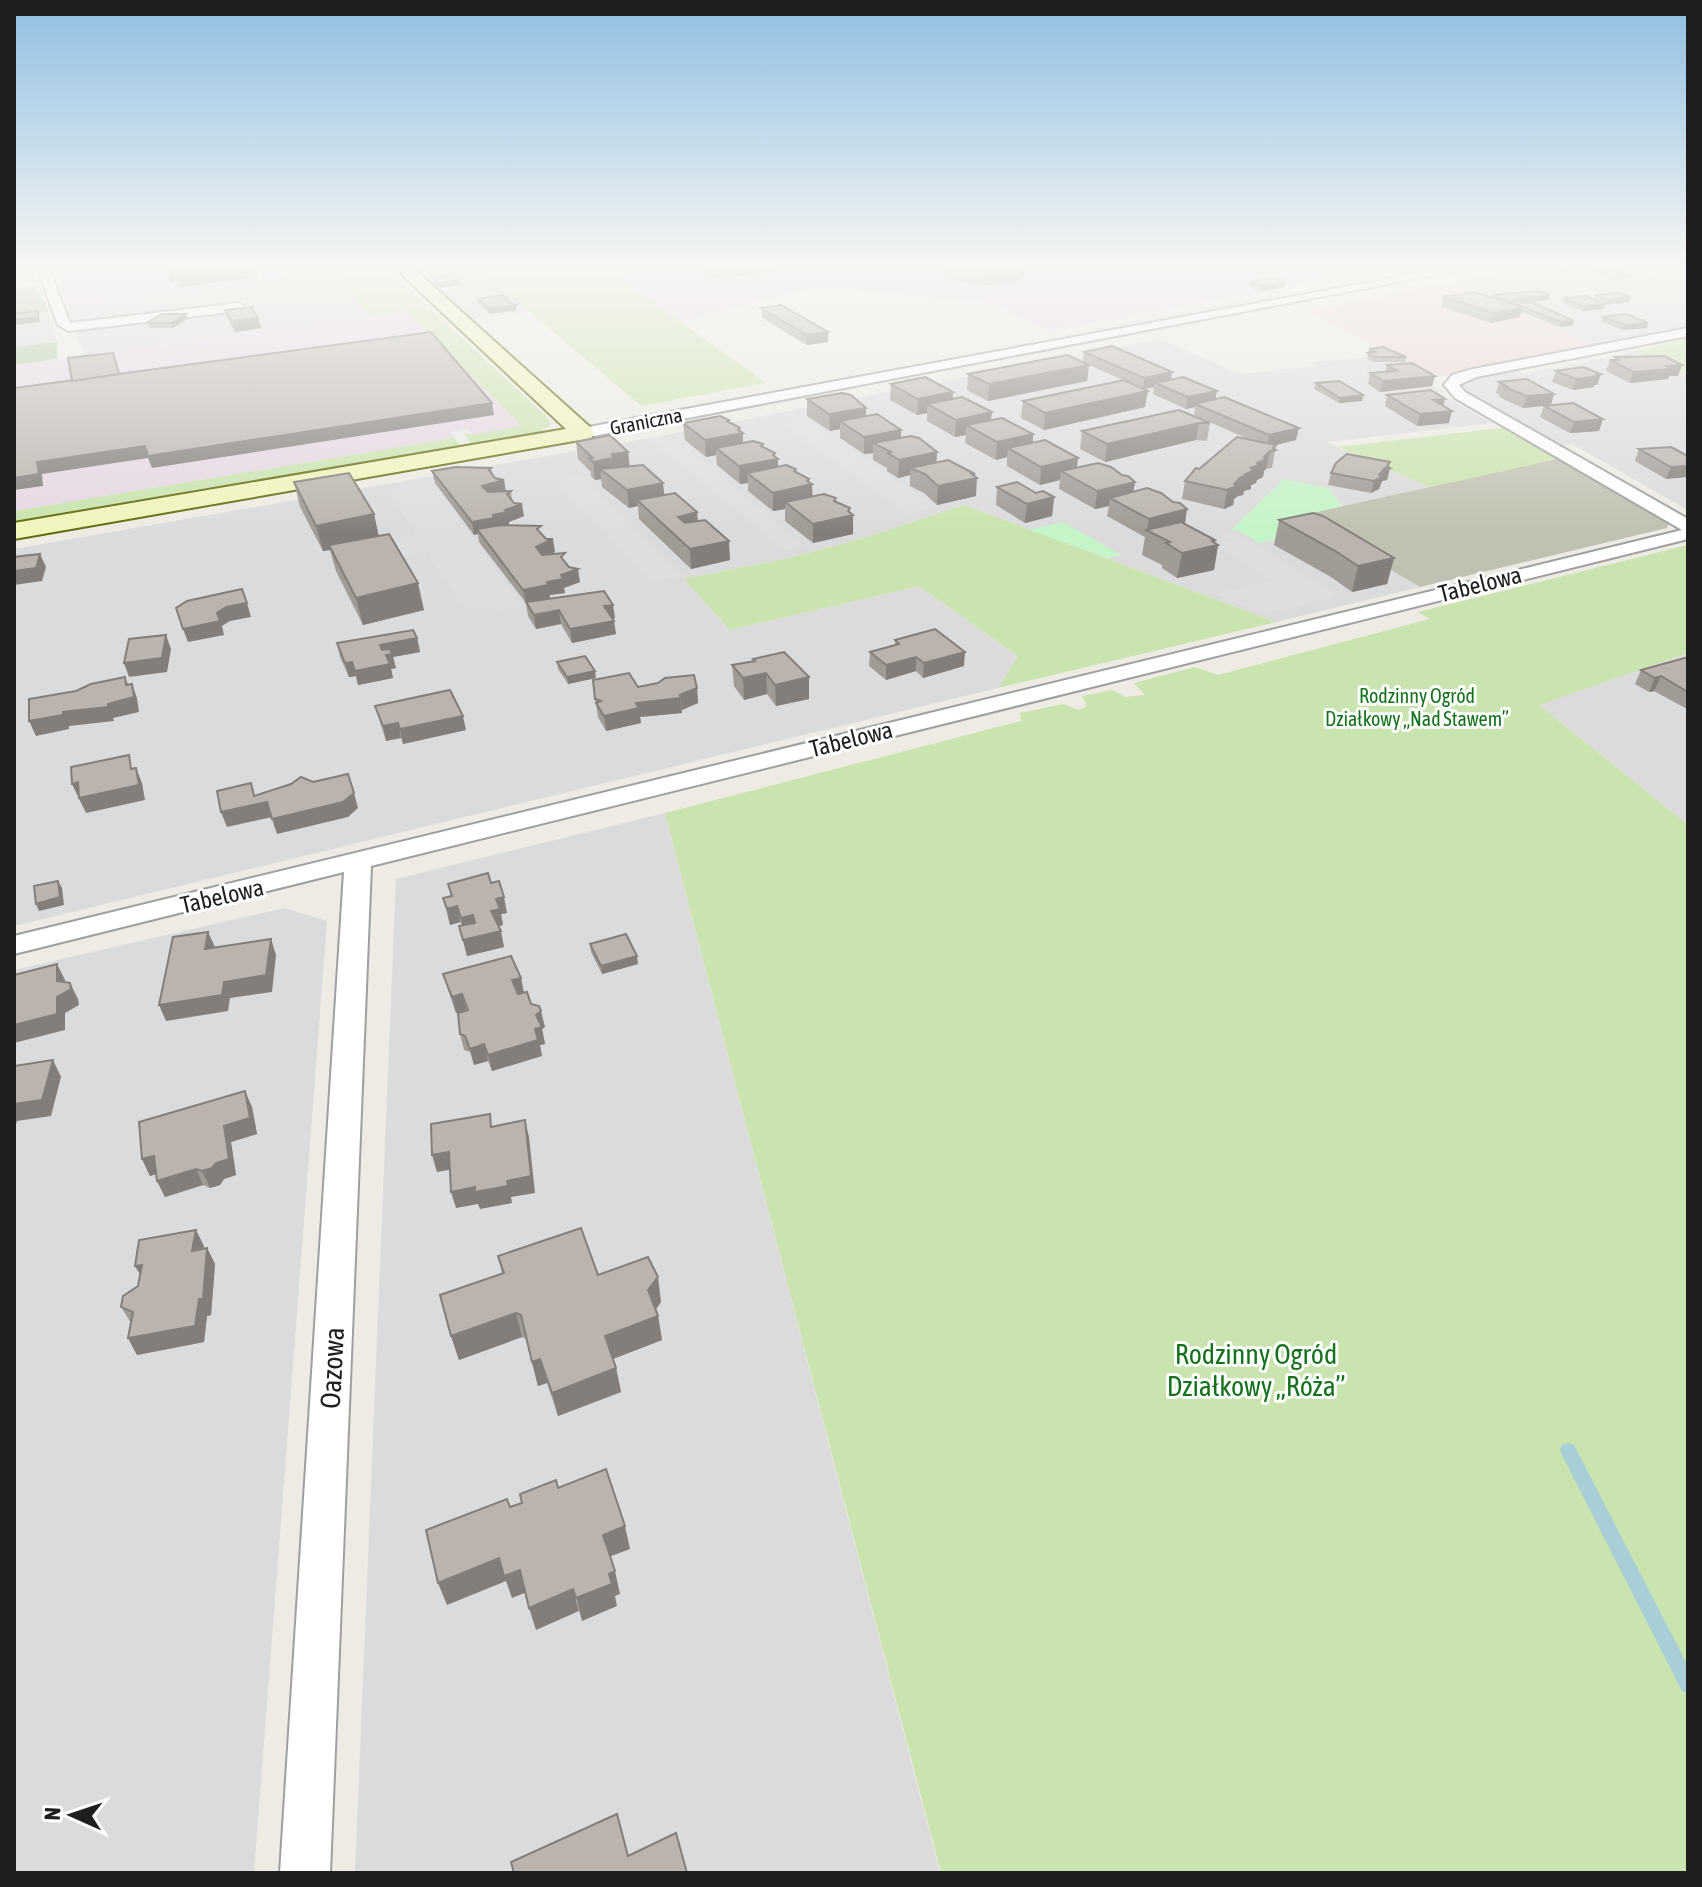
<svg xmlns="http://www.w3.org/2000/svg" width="1702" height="1887" font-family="'Asap Condensed',sans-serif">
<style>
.residential{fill:#dcdbdb}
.commercial{fill:#edd6d5}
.industrial{fill:#e6d7e4}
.construction{fill:#c1c1b1}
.grass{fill:#c9e4ae}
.forest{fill:#aaca9d}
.park{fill:#c5f4c8}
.parking{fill:#dedede}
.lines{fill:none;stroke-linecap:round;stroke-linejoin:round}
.stream{fill:#a8ced8;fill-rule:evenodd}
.street-casing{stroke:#9f9f9f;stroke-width:4}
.secondary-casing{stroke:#626b0e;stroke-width:4}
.street{fill:#fff;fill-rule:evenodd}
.secondary{fill:#f1f4bc;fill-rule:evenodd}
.wall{fill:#a19b96}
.shaded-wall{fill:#837e7a}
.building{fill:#bbb4ae;stroke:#837e7a;stroke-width:2}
.labels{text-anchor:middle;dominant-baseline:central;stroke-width:6;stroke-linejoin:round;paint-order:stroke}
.far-street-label{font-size:20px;fill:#1e1e1e;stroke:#fff}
.far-park-label{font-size:20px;fill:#15721c;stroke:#fff}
.street-label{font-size:24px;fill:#1e1e1e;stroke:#fff}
.near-park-label{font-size:28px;fill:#15721c;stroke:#fff}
.near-street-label{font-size:28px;fill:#1e1e1e;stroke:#fff}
</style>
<rect width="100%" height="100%" fill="#eeebe4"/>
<!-- residential -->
<g class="residential">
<polygon points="416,268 476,268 531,311 471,319"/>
<polygon points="1532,268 1629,268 1663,280 1688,277 1688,328 1595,346 1450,282"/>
<polygon points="336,273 369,316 85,355 75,332 87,327 248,307 243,301 214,304 208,308 73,323 68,306"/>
<polygon points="49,312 57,342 14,347 14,316"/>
<polygon points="1159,339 1241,374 1315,366 1314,362 1386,356 1444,392 1441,394 1492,423 1327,442 1430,487 1299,517 1420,587 1276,622 964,505 864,538 789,558 684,579 730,630 919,586 1018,656 998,688 14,926 14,549 656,437"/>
<polygon points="1636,351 1688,374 1688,510 1572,444 1559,445 1458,386 1461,379 1514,369 1523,374"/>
<polygon points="1688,653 1688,825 1538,704"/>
<polygon points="665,813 940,1873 355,1873 396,879"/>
<polygon points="284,908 327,921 254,1873 14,1873 14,970"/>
</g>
<!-- commercial -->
<polygon class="commercial" points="1450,282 1595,346 1445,376 1415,374 1386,356 1392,354 1308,311"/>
<!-- industrial -->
<g class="industrial">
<polygon points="108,268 274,268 284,280 68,306 59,274"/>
<polygon points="605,268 1385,268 1049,331 992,303 818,286 679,322"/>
<polygon points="406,311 523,427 473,435 467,429 451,432 454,438 14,511 14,365"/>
</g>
<!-- construction -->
<polygon class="construction" points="1561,458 1669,521 1667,528 1420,587 1298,516"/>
<!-- grass -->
<g class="grass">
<polygon points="274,268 387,268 549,419 551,425 532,436 473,446 464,433 473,435 522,426 406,311 369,316 336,273 284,280"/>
<polygon points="476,268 605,268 766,383 642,406"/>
<polygon points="1688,338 1688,374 1636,351"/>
<polygon points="1508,427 1561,458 1430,487 1338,447"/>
<polygon points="454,438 463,448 14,524 14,511"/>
<polygon points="964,505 1276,622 998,688 1018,656 919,586 730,630 684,579 789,558 864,538"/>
<polygon points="1688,545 1688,653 1539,705 1688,825 1688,1873 941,1873 665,813 1021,721 1020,713 1063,704 1079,710 1087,706 1082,696 1112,690 1126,697 1145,695 1134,683 1195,667 1218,675 1430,619 1418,612"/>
</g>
<!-- forest -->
<g class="forest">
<polygon points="36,286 49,312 14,316 14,289"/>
<polygon points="57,342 57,359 14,365 14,347"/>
</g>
<!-- park -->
<g class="park">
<polygon points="1284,479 1333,489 1330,492 1343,506 1300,516 1288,537 1259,543 1237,530 1230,531"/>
<polygon points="1063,522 1121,555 1108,558 1029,530"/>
</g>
<!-- parking -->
<g class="parking">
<polygon points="1235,302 1244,305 1099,332 1092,329"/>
<polygon points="809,420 936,507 906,513 783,425"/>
<polygon points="671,435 805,546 784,550 650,439"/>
<polygon points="453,473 457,479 433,483 522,605 488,611 485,606 466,610 427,553 404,557 395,540 417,535 388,492 402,489 399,483"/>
<polygon points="581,475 684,575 653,582 557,484 565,479"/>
<polygon points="1235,532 1339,596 1262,614 1215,594 1272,581 1216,545 1228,541 1220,535"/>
</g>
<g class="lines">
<!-- stream -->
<polygon class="stream" points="1568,1443 1574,1445 1688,1666 1688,1694 1682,1691 1562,1455 1560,1450 1562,1445"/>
<!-- street casing -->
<g class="street-casing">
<g id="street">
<polygon points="37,268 49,268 70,323 239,303 245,307 239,311 69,331 58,325"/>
<polygon points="1447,268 1471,268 583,438 575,433 583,428"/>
<polygon points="1688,328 1688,336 1476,377 1459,385 1465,392 1688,519 1688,539 371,866 330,1873 280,1873 344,872 14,954 14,936 1682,530 1455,398 1444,385 1452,375 1473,369"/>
</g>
</g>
<!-- secondary casing -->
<g class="secondary-casing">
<polygon id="secondary" points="395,268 413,268 591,428 594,433 591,438 14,539 14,523 566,429"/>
</g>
<!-- street -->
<use href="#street" class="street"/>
<!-- secondary -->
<use href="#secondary" class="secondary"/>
</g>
<!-- wall -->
<g class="wall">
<polygon points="165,268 255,268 258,277 179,287 176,282 171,283"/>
<polygon points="707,268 778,268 779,271 716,279 707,274"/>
<polygon points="944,268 1024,268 1023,278 1013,283 988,285 955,282 944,275"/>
<polygon points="1065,268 1107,268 1085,270"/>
<polygon points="1582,268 1617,268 1631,278 1614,280"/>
<polygon points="433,278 460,285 440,288 433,282"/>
<polygon points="1249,282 1285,282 1284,287 1261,291 1249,287"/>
<polygon points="1493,295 1550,295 1548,300 1531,302 1574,321 1572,326 1560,327 1522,312 1520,317 1491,323 1441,307 1443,297 1492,298"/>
<polygon points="1595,295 1629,302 1605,304 1603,309 1583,311 1562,303 1564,298 1594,299"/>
<polygon points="478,299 509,302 516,305 516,310 490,314 478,303"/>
<polygon points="761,308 828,332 828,342 807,345 762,318"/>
<polygon points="225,310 258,318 261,328 235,332 228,320"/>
<polygon points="1602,317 1648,323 1647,328 1623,330 1601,322"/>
<polygon points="187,319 173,328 149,328 147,323"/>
<polygon points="1369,349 1406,357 1405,362 1374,362 1367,359"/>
<polygon points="1084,352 1171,379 1216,399 1296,440 1276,445 1272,468 1266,469 1264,471 1263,477 1257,480 1256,483 1251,485 1251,489 1244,491 1243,495 1238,496 1234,499 1233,505 1224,509 1182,499 1185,481 1199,469 1250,440 1194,415 1195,407 1186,409 1153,394 1154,387 1143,389 1145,407 1044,430 1021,418 1023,401 1123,380 1089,365 1087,381 988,401 967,390 968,374 1083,362"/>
<polygon points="1615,357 1678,376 1669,376 1668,379 1630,383 1606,371 1610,360 1614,360"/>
<polygon points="1387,365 1435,376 1432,386 1380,392 1368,384 1370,373 1385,372"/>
<polygon points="1556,371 1601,374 1597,385 1594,385 1594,387 1573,390 1552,382"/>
<polygon points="1499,382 1551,405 1523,408 1499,397 1500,395 1496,393"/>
<polygon points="1316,383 1363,395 1362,401 1339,403 1314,389"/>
<polygon points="891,384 953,392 952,399 991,420 1033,434 1033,443 1077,468 1122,475 1135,482 1133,492 1173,502 1187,509 1185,524 1218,545 1214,570 1177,578 1162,568 1162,565 1142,555 1145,537 1107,516 1109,506 1095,509 1059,489 1060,480 1040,485 1007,466 1007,457 996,460 965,443 966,435 955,437 927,421 927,413 917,415 890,400"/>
<polygon points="1387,395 1445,399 1443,406 1449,423 1417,426 1385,406"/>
<polygon points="807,399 866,408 866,416 901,437 937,452 936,463 975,474 976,496 937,505 924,493 910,486 910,475 898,478 887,471 887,468 873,460 873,453 864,454 840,438 840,429 830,431 807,416"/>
<polygon points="1544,406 1599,431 1570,433 1540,417"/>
<polygon points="1179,410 1210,423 1207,441 1196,440 1105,462 1080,449 1082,431"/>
<polygon points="683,423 729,423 743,433 743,442 763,447 778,459 778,467 796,469 796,472 809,479 809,482 812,484 812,496 836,501 850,512 853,534 813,543 785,521 785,509 773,511 748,491 748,483 740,484 717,465 716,455 706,457 685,440"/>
<polygon points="576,442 628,452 629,466 698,521 730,560 691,569 639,519 638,506 629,508 602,487 601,479 595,480 591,476 591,472 578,459"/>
<polygon points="1639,449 1688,456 1666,479 1635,461"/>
<polygon points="1388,467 1390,468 1387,480 1382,481 1379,489 1371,493 1328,485 1331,473"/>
<polygon points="491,468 493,475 495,478 504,480 505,491 511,491 512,501 524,516 509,522 509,525 542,535 555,552 551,554 566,564 580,582 564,588 565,593 550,595 550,598 615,618 613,619 616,634 572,643 561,624 536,629 528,616 526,603 479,542 478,534 474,535 435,483 432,471"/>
<polygon points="294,482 374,514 379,536 424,610 363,625 336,571 330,550 323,551 300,507"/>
<polygon points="997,487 1036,493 1054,497 1052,516 1025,523 996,505"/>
<polygon points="1279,520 1394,558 1387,584 1352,592 1331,577 1274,545"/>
<polygon points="417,638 420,652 393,657 396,668 391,669 393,678 358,685 356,676 349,677 340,657 337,643"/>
<polygon points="895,640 964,666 923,678 916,671 886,680 869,666 870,652 895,645"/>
<polygon points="1688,657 1688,708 1687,709 1654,691 1649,692 1635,684 1641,670"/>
<polygon points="753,659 809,699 776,706 767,694 744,700 734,686 732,665 753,661"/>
<polygon points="557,662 596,678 568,684 558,669"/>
<polygon points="638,687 697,688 698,703 682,710 682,713 640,717 641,723 606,731 598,717 595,699"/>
<polygon points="375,706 466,730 403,744 401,738 386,741"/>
<polygon points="491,883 507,913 501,914 503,925 498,926 504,947 467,956 459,926 462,926 460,922 450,925 443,898 451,896 448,884"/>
<polygon points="590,944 638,964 602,974 591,952"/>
<polygon points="443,974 521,978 524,993 545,1027 542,1029 545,1044 540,1045 542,1056 492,1071 488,1061 474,1065 470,1052 464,1050 460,1034 458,1013 456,1013 448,990"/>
<polygon points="252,1107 257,1134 231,1142 236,1175 224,1179 220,1185 210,1188 203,1185 165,1197 157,1181 156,1174 150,1176 142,1159"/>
<polygon points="204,1246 204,1249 207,1248 215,1264 211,1315 207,1316 204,1342 137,1355 128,1338 131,1323 121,1307"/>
<polygon points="498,1256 598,1275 661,1302 656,1309 658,1316 662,1340 613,1359 616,1368 621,1392 558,1416 547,1383 538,1386 526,1339 522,1337 459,1360 451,1336 502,1274"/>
</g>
<!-- shaded-wall -->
<g class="shaded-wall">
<polygon points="172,268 176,282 171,283 166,269"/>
<polygon points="217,268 255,268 258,277 179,287 175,273"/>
<polygon points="730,268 778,268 779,271 716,279 715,270"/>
<polygon points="1016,268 1024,268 1023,278 1013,283 988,285 988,271"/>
<polygon points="1086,268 1107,268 1085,270"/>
<polygon points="1561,268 1572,268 1572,270 1560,271"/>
<polygon points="1632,274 1631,278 1614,280 1616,275"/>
<polygon points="459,280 460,285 440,288 439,283"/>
<polygon points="1285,282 1284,287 1261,291 1262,286"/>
<polygon points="1550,295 1548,300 1514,303 1512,299"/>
<polygon points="1630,297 1629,302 1605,305 1607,300"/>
<polygon points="1605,304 1603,309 1583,311 1584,306"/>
<polygon points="516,305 516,310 490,314 489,309"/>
<polygon points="1523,307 1520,317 1491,323 1494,313"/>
<polygon points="38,311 40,322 14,325 14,320"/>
<polygon points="186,314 187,319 173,328 171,323"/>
<polygon points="258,318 261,328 235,332 232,321"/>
<polygon points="1574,321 1572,326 1560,327 1561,322"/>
<polygon points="1648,323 1647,328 1623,330 1625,325"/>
<polygon points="828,332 828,342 807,345 807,335"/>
<polygon points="1089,365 1087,381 988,401 989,384"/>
<polygon points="1682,365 1678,376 1669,376 1668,379 1630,383 1633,372 1666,366"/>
<polygon points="1172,372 1171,383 1155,383 1154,387 1143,389 1144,378"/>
<polygon points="1601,374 1597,385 1594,385 1594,387 1573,390 1576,379"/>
<polygon points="1435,376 1432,386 1380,392 1383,381"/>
<polygon points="1148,391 1145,407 1044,430 1045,413"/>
<polygon points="1217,391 1215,402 1195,404 1195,407 1186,409 1188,397"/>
<polygon points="953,392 952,408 927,404 927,413 917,415 918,399"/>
<polygon points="1554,394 1551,405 1523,408 1527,396"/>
<polygon points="1363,395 1362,401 1339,403 1340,398"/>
<polygon points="1445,399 1442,410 1433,400"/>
<polygon points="492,403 494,415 152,468 148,458 42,474 43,486 14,490 14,478 37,462 145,446"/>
<polygon points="866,408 866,424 840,421 840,429 830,431 829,414"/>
<polygon points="1452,411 1449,423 1417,426 1420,414"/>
<polygon points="992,412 990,429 966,425 966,435 955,437 956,420"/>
<polygon points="1603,419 1599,431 1570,433 1574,422"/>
<polygon points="729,420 730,435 740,428 741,433 743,433 743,450 716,448 716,455 706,457 705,440"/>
<polygon points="1199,423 1196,440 1105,462 1107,444"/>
<polygon points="1299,428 1296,440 1267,447 1269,435"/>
<polygon points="901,430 901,447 873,443 873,453 864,454 864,437"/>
<polygon points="1033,434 1032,452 1008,448 1007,457 996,460 997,442"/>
<polygon points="763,444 764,461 775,453 775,459 778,459 778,477 747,473 748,483 740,484 739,466"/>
<polygon points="1270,451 1266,469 1264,471 1263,477 1257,480 1256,483 1251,485 1251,489 1244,491 1243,495 1238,496 1234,499 1233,505 1224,509 1227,490"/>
<polygon points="628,452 630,469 600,469 601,479 595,480 593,462 612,454"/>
<polygon points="937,452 936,470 910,468 910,475 898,478 899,460"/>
<polygon points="1078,458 1076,476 1061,471 1060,480 1040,485 1041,467"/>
<polygon points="1390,462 1388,468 1390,468 1387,480 1382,481 1379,489 1371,493 1374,481"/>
<polygon points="1688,466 1688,477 1666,479 1671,467"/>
<polygon points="796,469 797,487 809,479 809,485 812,484 813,503 785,502 785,509 773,511 773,493"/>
<polygon points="975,474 975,478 977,478 976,496 937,505 938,486"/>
<polygon points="504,480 506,493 484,498 482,486"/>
<polygon points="1135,482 1132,500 1110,498 1109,506 1095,509 1097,491"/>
<polygon points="663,483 665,501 637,500 638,506 629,508 627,490"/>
<polygon points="1054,497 1052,516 1025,523 1027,504"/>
<polygon points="836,498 836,517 848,511 850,508 850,516 853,515 853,534 813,543 813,524"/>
<polygon points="522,504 524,516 509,522 509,525 477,529 478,534 474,535 472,522"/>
<polygon points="1187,509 1184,528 1147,530 1149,519"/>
<polygon points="697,512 699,531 680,536 678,517"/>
<polygon points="374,514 379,539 329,545 330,550 323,551 316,526"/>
<polygon points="553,539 555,552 538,560 536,547"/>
<polygon points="1215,540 1214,546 1218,545 1214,570 1177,578 1182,553"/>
<polygon points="729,541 730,560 691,569 690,549"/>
<polygon points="40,554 46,567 42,581 14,585 14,571"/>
<polygon points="1394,558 1387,584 1352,592 1358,566"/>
<polygon points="578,569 580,582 564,588 565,593 550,595 550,598 526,603 523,590 547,582"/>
<polygon points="418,583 424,610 363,625 356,598"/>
<polygon points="247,603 251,617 230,621 222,626 224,635 188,642 183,629 217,613 226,607"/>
<polygon points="613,605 615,618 606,620 604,606"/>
<polygon points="559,610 561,624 536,629 534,615"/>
<polygon points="614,621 616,634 572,643 570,629"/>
<polygon points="166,635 171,649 167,672 129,677 124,663"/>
<polygon points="417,638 420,652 393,657 396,668 391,669 393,678 358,685 355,671 383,659 380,645"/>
<polygon points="965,652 964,666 923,678 924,663"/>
<polygon points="916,657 916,671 886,680 886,665"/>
<polygon points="352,662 356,676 349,677 345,663"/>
<polygon points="595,671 596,678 568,684 567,677"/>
<polygon points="766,673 767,694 744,700 743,678"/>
<polygon points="1661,676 1654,691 1649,692 1655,678"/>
<polygon points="125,677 131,692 132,684 137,698 139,712 113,718 114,721 69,726 69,729 36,736 29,721 63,712 108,704 126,685"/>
<polygon points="809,677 809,699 776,706 775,685"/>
<polygon points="697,688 698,703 682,710 680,695"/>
<polygon points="680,698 682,713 640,717 641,723 606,731 604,716 636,703"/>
<polygon points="463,716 466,730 403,744 400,729"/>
<polygon points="398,723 401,738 386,741 383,726"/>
<polygon points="136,768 142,783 145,800 86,813 72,784"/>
<polygon points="251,783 257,804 267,802 272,817 227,827 221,812"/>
<polygon points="354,793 358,808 348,817 277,834 272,819"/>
<polygon points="58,881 62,888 64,905 39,911 36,904"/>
<polygon points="504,897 507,913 501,914 503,925 495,927 491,911 496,899"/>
<polygon points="457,906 460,922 450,925 447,909"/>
<polygon points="473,915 476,931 464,934 461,918"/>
<polygon points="501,931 504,947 467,956 463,940"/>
<polygon points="208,932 215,947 205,949"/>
<polygon points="271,939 276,955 272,992 230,998 228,1011 166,1021 159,1005 224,982"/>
<polygon points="637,956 638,964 602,974 601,966"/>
<polygon points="57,964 65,980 65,993 70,983 78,999 79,1005 65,1013 65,1030 14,1043 14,1025 57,981"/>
<polygon points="521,978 524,994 516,996 512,980"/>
<polygon points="462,994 466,1010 456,1013 452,997"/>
<polygon points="541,1011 545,1027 542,1029 545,1044 540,1045 542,1056 492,1071 488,1055 535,1029 536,1015"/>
<polygon points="484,1044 488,1061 474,1065 470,1049"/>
<polygon points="53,1060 61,1077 51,1116 17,1121 14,1132 14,1104"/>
<polygon points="245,1091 252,1107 257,1134 231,1142 236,1175 224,1179 220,1185 210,1188 202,1171 224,1126"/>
<polygon points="525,1120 529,1137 535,1193 511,1197 512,1203 480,1209 478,1204 456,1208 451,1192 507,1181"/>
<polygon points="449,1152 454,1169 437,1172 432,1155"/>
<polygon points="154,1156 162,1172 150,1176 142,1159"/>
<polygon points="196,1169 203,1185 165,1197 157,1181"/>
<polygon points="196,1230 204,1246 200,1267 192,1251"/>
<polygon points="207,1248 215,1264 211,1315 207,1316 204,1342 137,1355 128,1338"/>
<polygon points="142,1265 144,1282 135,1266"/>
<polygon points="658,1277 661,1302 652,1315 648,1290"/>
<polygon points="516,1313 522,1337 459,1360 451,1336"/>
<polygon points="658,1316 662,1340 610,1360 605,1336"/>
<polygon points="540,1359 547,1383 538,1386 532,1362"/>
<polygon points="616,1368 621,1392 558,1416 552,1393"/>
<polygon points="625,1526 630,1549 609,1557 603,1535"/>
<polygon points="499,1558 520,1570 527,1592 512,1598 506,1581 447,1605 438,1583"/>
<polygon points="615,1571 620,1594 615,1596 617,1606 582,1621 576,1598 609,1574"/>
<polygon points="573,1589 579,1611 536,1630 529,1608"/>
</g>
<!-- building -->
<g class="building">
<polygon points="166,268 217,268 175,273 172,268"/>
<polygon points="958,268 1016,268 988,271"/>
<polygon points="1596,268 1617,268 1632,274 1616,275"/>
<polygon points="453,275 459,280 439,283 433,278"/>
<polygon points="1273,278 1285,282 1262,286 1249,282"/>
<polygon points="1539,291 1550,295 1512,299 1520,302 1531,302 1574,321 1561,322 1493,295"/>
<polygon points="1473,292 1523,307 1494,313 1443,297"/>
<polygon points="1618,293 1630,297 1607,300 1595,295"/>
<polygon points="503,295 508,299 502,299 516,305 489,309 478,299"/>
<polygon points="1585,296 1605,304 1584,306 1564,298"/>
<polygon points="781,305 828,332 807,335 761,308"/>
<polygon points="251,307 258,318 232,321 225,310"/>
<polygon points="38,311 38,317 14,320 14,314"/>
<polygon points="162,314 186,314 171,323 147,323"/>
<polygon points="1626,314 1648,323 1625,325 1602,317"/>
<polygon points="431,332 492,403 148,456 145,446 37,462 39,474 14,478 14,388"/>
<polygon points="1112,346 1172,372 1144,378 1084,352"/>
<polygon points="1383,347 1406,357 1375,357 1368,353 1377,352 1369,349"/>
<polygon points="113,353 119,374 72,381 68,358"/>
<polygon points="1067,355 1089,365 989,384 968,374"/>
<polygon points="1664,356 1682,365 1666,366 1672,369 1633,372 1610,360 1619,360 1615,357"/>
<polygon points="1412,363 1435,376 1383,381 1370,373 1397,371 1387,365"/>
<polygon points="1583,367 1601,374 1595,375 1598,376 1576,379 1556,371"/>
<polygon points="925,377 953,392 918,399 891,384"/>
<polygon points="1183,377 1217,391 1188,397 1155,383"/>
<polygon points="1527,379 1554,394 1527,396 1502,386 1506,386 1499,382"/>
<polygon points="1124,380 1148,391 1045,413 1023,401"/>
<polygon points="1339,381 1363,395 1340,398 1316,383"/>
<polygon points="1431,390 1445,399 1433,400 1452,411 1420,414 1387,395"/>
<polygon points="842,393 851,395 866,408 829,414 807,399"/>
<polygon points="962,397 992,412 956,420 927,404"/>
<polygon points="1224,397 1299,428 1269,435 1195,404"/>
<polygon points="1573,403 1603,419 1574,422 1544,406"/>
<polygon points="1179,410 1210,423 1199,423 1107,444 1082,431"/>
<polygon points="877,414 901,430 864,437 840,421"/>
<polygon points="720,416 729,420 727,421 740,428 738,430 743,433 705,440 683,423"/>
<polygon points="1002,418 1033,434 997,442 966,425"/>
<polygon points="610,435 628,452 612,454 613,458 593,462 589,458 593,458 576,442"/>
<polygon points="911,436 919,438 937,452 899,460 888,453 891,452 873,443"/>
<polygon points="1237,437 1276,445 1273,448 1276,450 1270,451 1264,457 1266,459 1257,463 1259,465 1251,468 1254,470 1244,475 1247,477 1241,477 1234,484 1237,486 1227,490 1185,481 1196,468 1199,469"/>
<polygon points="1045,440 1078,458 1041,467 1008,448"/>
<polygon points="753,441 763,444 761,446 775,453 773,455 778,459 739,466 716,448"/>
<polygon points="1671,447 1688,456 1688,466 1671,467 1639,449"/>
<polygon points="1347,454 1390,462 1387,466 1390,468 1385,468 1379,475 1382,477 1374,481 1331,473 1336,463"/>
<polygon points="948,460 975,474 972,474 977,478 938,486 925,474 910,468"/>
<polygon points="1098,463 1111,467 1122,475 1128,476 1135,482 1097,491 1061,471"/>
<polygon points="643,465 663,483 627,490 600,469"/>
<polygon points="786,465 796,469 794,471 809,479 807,481 812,484 773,493 747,473"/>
<polygon points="455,467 491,468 489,470 495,478 504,480 482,486 488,492 511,491 507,494 514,503 522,504 505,510 507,512 493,515 494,518 472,522 432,471"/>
<polygon points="349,473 374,514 316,526 294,482"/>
<polygon points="1017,482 1036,493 1043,491 1054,497 1027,504 997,487"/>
<polygon points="1147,488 1161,493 1173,502 1180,503 1187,509 1149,519 1110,498"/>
<polygon points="675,493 697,512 678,517 685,523 705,520 729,541 690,549 637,500"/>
<polygon points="824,494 836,498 834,501 850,508 848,511 853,515 813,524 785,502"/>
<polygon points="1313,513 1323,516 1394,558 1358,566 1337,552 1279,520"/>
<polygon points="1181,522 1215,540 1212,541 1218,545 1182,553 1166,543 1170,542 1146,530"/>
<polygon points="501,525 541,526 537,529 546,539 553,539 536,547 542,555 565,553 561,557 569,567 578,569 561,575 563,579 547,582 548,585 523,590 477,529"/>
<polygon points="389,534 418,583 356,598 329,545"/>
<polygon points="40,554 36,568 14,571 14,557"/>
<polygon points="242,589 247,603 226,607 217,613 220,621 183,629 176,608 187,601"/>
<polygon points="604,591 613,605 604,606 614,621 570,629 559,610 534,615 526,602"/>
<polygon points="935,629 965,652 924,663 916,657 886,665 870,652 899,644 895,640"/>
<polygon points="413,630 417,638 380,645 382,650 390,649 392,654 386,655 390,664 355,671 352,662 345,663 337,643"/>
<polygon points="166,635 162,658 124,663 129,639"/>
<polygon points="784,652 809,677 775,685 766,673 743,678 732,665 755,661 753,659"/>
<polygon points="585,656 595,671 567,677 557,662"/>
<polygon points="1688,657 1688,692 1661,676 1655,678 1641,670"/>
<polygon points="629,673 638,687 658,683 665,678 694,675 697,688 680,695 680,698 636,703 639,708 604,716 596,703 601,701 595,699 593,680"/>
<polygon points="125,677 126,685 132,684 134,697 108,704 108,707 63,712 63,715 29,721 29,699 76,691 91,684"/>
<polygon points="450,690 463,716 400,729 398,723 383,726 375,706"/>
<polygon points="129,755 131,769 136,768 139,785 79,798 78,782 72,784 71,767"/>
<polygon points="348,774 354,793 343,802 272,819 267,802 221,812 217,791 251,783 254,796 291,784 301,777 313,782"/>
<polygon points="488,873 491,883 499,881 504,897 496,899 500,909 491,911 501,931 463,940 459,926 475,923 473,915 461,918 457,906 447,909 443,898 452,896 448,884"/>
<polygon points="58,881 60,897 36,904 34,886"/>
<polygon points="208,932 205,949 271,939 266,975 224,982 222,995 159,1005 173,937"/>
<polygon points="626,934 637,956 601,966 590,944"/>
<polygon points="511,956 521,978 512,980 518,994 527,992 531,1004 539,1006 541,1011 536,1015 542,1027 535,1029 538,1040 488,1055 484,1044 470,1049 465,1036 460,1034 458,1013 468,1010 462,994 452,997 443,974"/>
<polygon points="57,964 57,981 70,983 71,989 57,997 57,1014 14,1025 14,975"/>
<polygon points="53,1060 42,1100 14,1104 14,1066"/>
<polygon points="245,1091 250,1118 224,1126 229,1159 216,1163 212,1168 202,1171 196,1169 157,1181 154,1156 142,1159 139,1122"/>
<polygon points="490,1114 491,1127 525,1120 531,1176 507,1181 508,1186 475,1192 475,1187 451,1192 449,1152 432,1155 431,1124"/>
<polygon points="581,1228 598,1275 648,1257 658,1277 648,1290 658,1316 605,1336 616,1368 552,1393 540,1359 532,1362 521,1315 516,1313 451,1336 440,1295 504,1273 498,1256"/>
<polygon points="196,1230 192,1251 207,1248 203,1299 199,1299 195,1326 128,1338 133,1312 121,1307 123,1296 138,1286 142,1265 135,1266 139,1240"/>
<polygon points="606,1469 625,1526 603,1535 615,1571 609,1574 612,1584 576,1598 573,1589 529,1608 520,1570 504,1576 499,1558 438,1583 426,1530 507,1499 510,1507 522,1503 520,1494 556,1480 558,1488"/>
<polygon points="617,1814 628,1856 676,1833 687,1873 514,1873 511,1862"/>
</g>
<!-- sky -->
<linearGradient id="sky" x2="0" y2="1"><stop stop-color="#8ebee2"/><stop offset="0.5" stop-color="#f7f6f3"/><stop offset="1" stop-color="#f7f6f3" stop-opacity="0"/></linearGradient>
<rect width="1702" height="532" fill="url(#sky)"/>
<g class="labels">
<!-- far-street labels -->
<g class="far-street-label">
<text transform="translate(646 421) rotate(-11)">Graniczna</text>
</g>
<!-- far-park labels -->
<g class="far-park-label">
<text x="1417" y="695">Rodzinny Ogród<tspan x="1417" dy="23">Działkowy „Nad Stawem”</tspan></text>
</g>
<!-- street labels -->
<g class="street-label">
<text transform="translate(1480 584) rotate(-14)">Tabelowa</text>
<text transform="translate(851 739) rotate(-14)">Tabelowa</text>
<text transform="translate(222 896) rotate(-13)">Tabelowa</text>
</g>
<!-- near-park labels -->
<g class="near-park-label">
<text x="1256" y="1354">Rodzinny Ogród<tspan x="1256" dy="32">Działkowy „Róża”</tspan></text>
</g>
<!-- near-street labels -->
<g class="near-street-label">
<text transform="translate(332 1368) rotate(-87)">Oazowa</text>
</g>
</g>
<!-- border -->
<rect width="1702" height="1887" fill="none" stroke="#1e1e1e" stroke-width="32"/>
<!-- north arrow -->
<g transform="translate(72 1815) rotate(273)" stroke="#ffffff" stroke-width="6" paint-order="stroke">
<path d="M0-6L14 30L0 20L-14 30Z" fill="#1e1e1e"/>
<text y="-12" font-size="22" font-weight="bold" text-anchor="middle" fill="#1e1e1e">N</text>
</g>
</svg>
